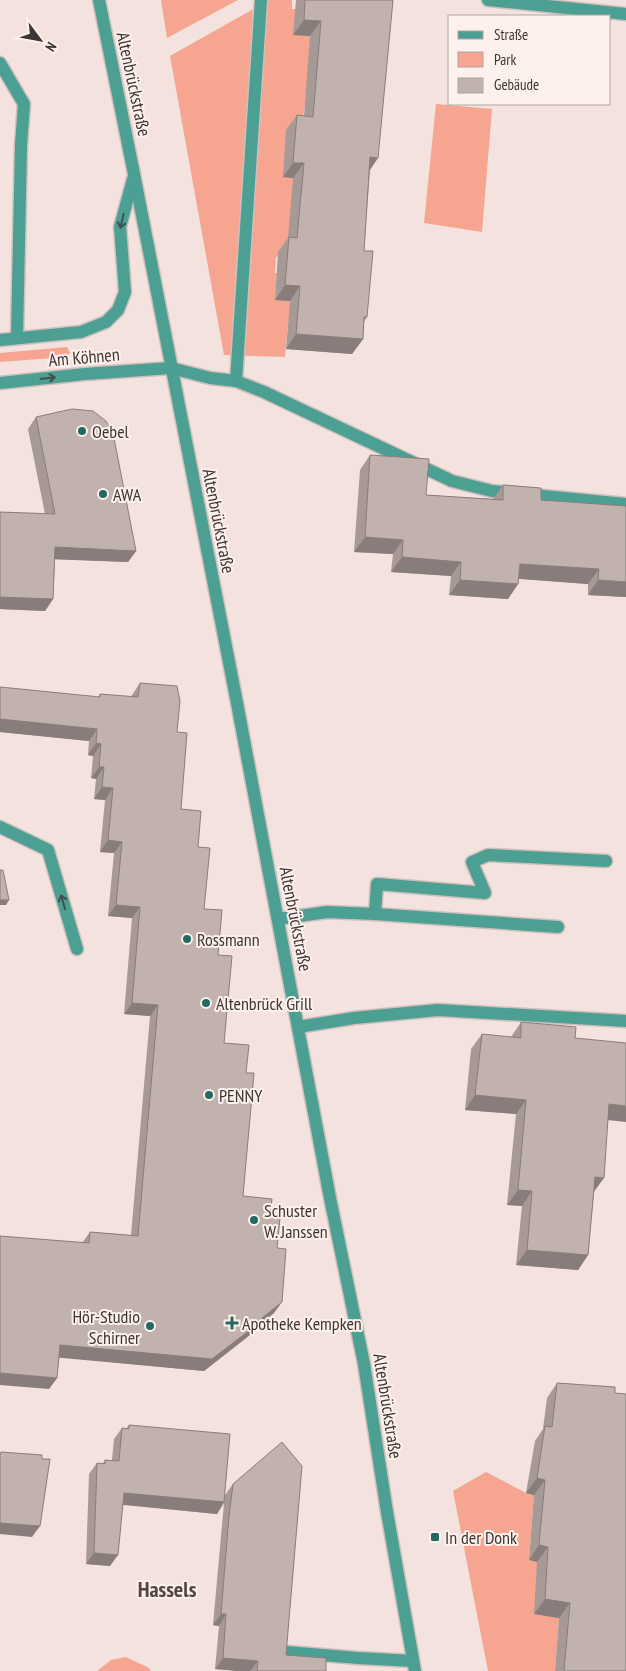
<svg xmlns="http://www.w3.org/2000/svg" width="626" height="1671" font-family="'PT Sans Narrow',sans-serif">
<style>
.green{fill:#f6a591}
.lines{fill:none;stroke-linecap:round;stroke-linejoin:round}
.minor-casing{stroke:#cec0bc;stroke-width:15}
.minor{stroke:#4b9f93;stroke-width:12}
.wall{fill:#a79996}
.shaded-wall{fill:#887d7a}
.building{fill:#c2b2ae;stroke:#887d7a}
.oneway{stroke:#40504c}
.poi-dot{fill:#226a61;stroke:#fef0ec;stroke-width:2}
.labels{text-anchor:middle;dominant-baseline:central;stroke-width:4;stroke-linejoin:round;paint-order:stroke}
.street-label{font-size:18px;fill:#3c3634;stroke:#fef0ec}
.poi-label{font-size:18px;fill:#3c3634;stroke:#fef0ec;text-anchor:start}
.district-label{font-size:22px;font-weight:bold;fill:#534542;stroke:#fef0ec}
</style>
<rect width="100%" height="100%" fill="#f3e2de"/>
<!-- green -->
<g class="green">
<polygon points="161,0 238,0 167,38"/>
<polygon points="262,0 292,0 292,9 295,9 314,36 295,178 288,253 276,257 275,273 277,273 275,300 295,301 288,323 285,357 224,355 170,56 262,4"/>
<polygon points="436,104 492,109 482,232 424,223"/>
<polygon points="67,347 70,353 66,357 0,362 0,353"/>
<polygon points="486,1472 526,1493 534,1495 529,1560 537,1562 559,1618 555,1671 488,1671 453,1491"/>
<polygon points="126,1657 149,1668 151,1671 97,1671 111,1660"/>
</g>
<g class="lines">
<!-- minor casing -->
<g class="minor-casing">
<g id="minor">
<polyline points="99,0 134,174 237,703 330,1198 364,1364 387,1512 415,1671"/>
<polyline points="488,0 626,14"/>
<polyline points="0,63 24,104 21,145 17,337"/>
<polyline points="0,340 81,332 106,322 118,310 125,292 120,227 133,179"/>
<polyline points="236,381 261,0"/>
<polyline points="0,383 85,374 171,368 210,378 236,381 264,392 452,481 492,491 626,504"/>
<polyline points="0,827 48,850 77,949"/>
<polyline points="375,914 377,884 485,893 472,862 488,855 606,861"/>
<polyline points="278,919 327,912 375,914 558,927"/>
<polyline points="298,1027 354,1018 438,1010 626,1021"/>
<polyline points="287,1652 358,1658 413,1661"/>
</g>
</g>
<!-- minor -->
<use href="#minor" class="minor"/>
</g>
<!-- wall -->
<g class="wall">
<polygon points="296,0 393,0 370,170 364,251 367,317 364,322 363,339 352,354 286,349 290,301 275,300 278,252 288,238 293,178 283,177 286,130 297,115 304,116 310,36 293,35"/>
<polygon points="36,417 136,551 128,562 55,559 53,599 45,611 0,609 0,512 45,514 28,429"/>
<polygon points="370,455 426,495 493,499 503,485 541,500 626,506 626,597 588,595 588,584 519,579 518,584 508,599 449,595 451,576 391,572 393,554 354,552 360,470"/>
<polygon points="140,683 177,732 181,809 198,847 204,909 218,955 224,1043 246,1073 243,1196 270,1217 277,1248 274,1313 259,1325 255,1331 204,1371 59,1357 57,1378 49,1389 82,1243 90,1232 131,1235 150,1016 124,1014 132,918 108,916 114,853 100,852 105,800 94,799 96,779 91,778 93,756 88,755 89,741 0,732 0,687 98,697 100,694 131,697 132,695"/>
<polygon points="521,1022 575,1038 608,1120 594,1193 588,1255 578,1270 516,1265 522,1206 507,1205 516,1114 465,1110 471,1049 482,1034 511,1037"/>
<polygon points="557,1383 615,1393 626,1671 555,1671 559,1618 534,1614 537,1562 529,1560 534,1495 526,1493 535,1441 543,1429 547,1398"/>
<polygon points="129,1425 225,1495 233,1484 286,1655 326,1671 238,1671 215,1669 219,1626 213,1625 224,1503 217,1514 123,1505 110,1566 86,1564 89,1474 97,1463 103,1463 105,1460 112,1460 114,1439 122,1428 126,1429"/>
</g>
<!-- shaded-wall -->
<g class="shaded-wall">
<polygon points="304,20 321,21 310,36 293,35"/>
<polygon points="370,157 378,158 368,173"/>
<polygon points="293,163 304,163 293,178 283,177"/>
<polygon points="285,285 300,286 290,301 275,300"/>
<polygon points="296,334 363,339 352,354 286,349"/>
<polygon points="365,537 403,540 393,554 354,552"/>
<polygon points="55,547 136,551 128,562 47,559"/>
<polygon points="402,557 461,562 451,576 391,572"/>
<polygon points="520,564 599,569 588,584 510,578"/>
<polygon points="460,580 518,584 508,599 449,595"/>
<polygon points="598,580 626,582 626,597 588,595"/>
<polygon points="0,597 53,599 45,611 0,609"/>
<polygon points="0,719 97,729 89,741 0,732"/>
<polygon points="96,743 101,744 93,756 88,755"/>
<polygon points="99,767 104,767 96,779 91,778"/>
<polygon points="102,787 113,788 105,800 94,799"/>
<polygon points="108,840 122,842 114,853 100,852"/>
<polygon points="0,900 9,900 6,905 0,905"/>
<polygon points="116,905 140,907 132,918 108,916"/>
<polygon points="132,1003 158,1005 150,1016 124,1014"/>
<polygon points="475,1095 526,1100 516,1114 465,1110"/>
<polygon points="609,1104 626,1106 626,1122 598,1119"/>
<polygon points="595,1177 604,1178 593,1193"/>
<polygon points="518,1190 532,1191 522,1206 507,1205"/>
<polygon points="527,1250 588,1255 578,1270 516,1265"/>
<polygon points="282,1302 274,1313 259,1325 255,1331 204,1371 52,1357 60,1345 262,1318"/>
<polygon points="0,1373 57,1378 49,1389 0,1385"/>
<polygon points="537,1478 545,1480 534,1495 526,1493"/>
<polygon points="124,1493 224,1502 217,1514 117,1504"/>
<polygon points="0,1523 40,1526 32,1537 0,1534"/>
<polygon points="539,1545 548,1547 537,1562 529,1560"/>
<polygon points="94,1553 118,1555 110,1566 86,1564"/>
<polygon points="545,1599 570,1603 559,1618 534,1614"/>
<polygon points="221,1614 226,1614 219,1626 213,1625"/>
<polygon points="223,1658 258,1661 250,1671 238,1671 215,1669"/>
</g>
<!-- building -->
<g class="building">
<polygon points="305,0 393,0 378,158 370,157 364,251 373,251 367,317 364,317 363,339 296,334 300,286 285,285 289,237 297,238 304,163 293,163 297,115 313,117 321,21 304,20"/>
<polygon points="72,409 93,411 106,421 113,433 136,551 55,547 53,599 0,597 0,512 55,514 36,417"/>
<polygon points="370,455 429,459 426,495 503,500 503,485 541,488 541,500 626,506 626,582 598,580 599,569 520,564 518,584 460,580 461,562 402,557 403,540 365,537"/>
<polygon points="140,683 177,686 180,701 177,732 187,733 181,809 201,811 198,847 210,848 204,909 222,910 218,955 232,956 224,1043 249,1045 246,1073 254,1073 243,1196 272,1199 270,1217 280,1218 277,1248 286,1249 282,1302 262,1318 263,1320 212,1359 60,1345 57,1378 0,1373 0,1236 89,1243 90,1232 138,1236 158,1005 132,1003 140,907 116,905 122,842 108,840 113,788 102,787 104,767 99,767 101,744 96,743 97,729 0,719 0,687 100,697 100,694 138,697"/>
<polygon points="0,870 3,870 9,900 0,900"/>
<polygon points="521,1022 576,1027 575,1038 626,1043 626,1106 609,1104 604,1178 595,1177 588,1255 527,1250 532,1191 518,1190 526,1100 475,1095 482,1034 521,1038"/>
<polygon points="557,1383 615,1387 615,1393 626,1394 626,1671 564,1671 570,1603 545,1599 548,1547 539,1545 545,1480 537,1478 545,1426 552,1427"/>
<polygon points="129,1425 230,1434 224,1502 124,1493 118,1555 94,1553 97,1463 105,1464 105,1460 119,1461 122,1428 129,1429"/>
<polygon points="282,1442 302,1466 286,1655 326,1658 326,1671 257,1671 258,1661 223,1658 226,1614 221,1614 229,1516 233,1484"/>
<polygon points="1,1452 42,1455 42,1459 50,1459 40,1526 0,1523 0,1455"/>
</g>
<!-- one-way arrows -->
<defs><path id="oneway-shaft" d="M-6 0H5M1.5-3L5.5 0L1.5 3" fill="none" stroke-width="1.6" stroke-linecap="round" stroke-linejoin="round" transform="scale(1.25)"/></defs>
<g class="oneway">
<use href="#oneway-shaft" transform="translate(122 221) rotate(102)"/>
<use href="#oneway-shaft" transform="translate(48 378) rotate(-7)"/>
<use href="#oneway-shaft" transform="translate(63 902) rotate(-106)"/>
</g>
<!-- markers -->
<g class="poi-dot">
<circle cx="82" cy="431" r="5"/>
<circle cx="103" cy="494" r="5"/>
<circle cx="187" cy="939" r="5"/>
<circle cx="206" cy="1003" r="5"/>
<circle cx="209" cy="1095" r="5"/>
<circle cx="254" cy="1220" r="5"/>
<path d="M229.5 1315.5h5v5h5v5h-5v5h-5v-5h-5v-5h5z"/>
<circle cx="150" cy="1326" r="5"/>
<rect x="430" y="1532" width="10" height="10" rx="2.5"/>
</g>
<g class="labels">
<!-- street labels -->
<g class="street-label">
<text transform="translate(134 84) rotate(78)">Altenbrückstraße</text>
<text transform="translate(84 357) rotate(-5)">Am Köhnen</text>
<text transform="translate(219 521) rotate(79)">Altenbrückstraße</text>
<text transform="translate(296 919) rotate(79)">Altenbrückstraße</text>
<text transform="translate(388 1406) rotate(81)">Altenbrückstraße</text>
</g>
<!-- poi labels -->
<g class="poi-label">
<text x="92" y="431">Oebel</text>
<text x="113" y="494">AWA</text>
<text x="197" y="939">Rossmann</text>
<text x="216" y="1003">Altenbrück Grill</text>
<text x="219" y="1095">PENNY</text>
<text x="264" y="1210">Schuster<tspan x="264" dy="21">W. Janssen</tspan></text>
<text x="140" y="1316" text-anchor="end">Hör-Studio<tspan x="140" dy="21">Schirner</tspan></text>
<text x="242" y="1323">Apotheke Kempken</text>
<text x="445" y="1537">In der Donk</text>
</g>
<!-- district labels -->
<g class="district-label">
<text x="167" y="1589">Hassels</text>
</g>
</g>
<!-- legend -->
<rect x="448" y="15" width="162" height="90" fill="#fef0ec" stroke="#b0a6a2"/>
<rect x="458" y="31" width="25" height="8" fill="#4b9f93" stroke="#b0a6a2"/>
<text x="494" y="40" font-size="15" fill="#3c3634">Straße</text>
<rect x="458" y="52" width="25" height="15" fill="#f6a591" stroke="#b0a6a2"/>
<text x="494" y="65" font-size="15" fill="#3c3634">Park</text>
<rect x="458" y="78" width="25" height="15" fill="#c2b2ae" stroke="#b0a6a2"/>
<text x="494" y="90" font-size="15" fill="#3c3634">Gebäude</text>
<!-- north arrow -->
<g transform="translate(40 40) rotate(122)" stroke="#fef0ec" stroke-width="4" paint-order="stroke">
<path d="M0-4L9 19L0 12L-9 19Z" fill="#3c3634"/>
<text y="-8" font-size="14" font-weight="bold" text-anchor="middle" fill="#3c3634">N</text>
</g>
</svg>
